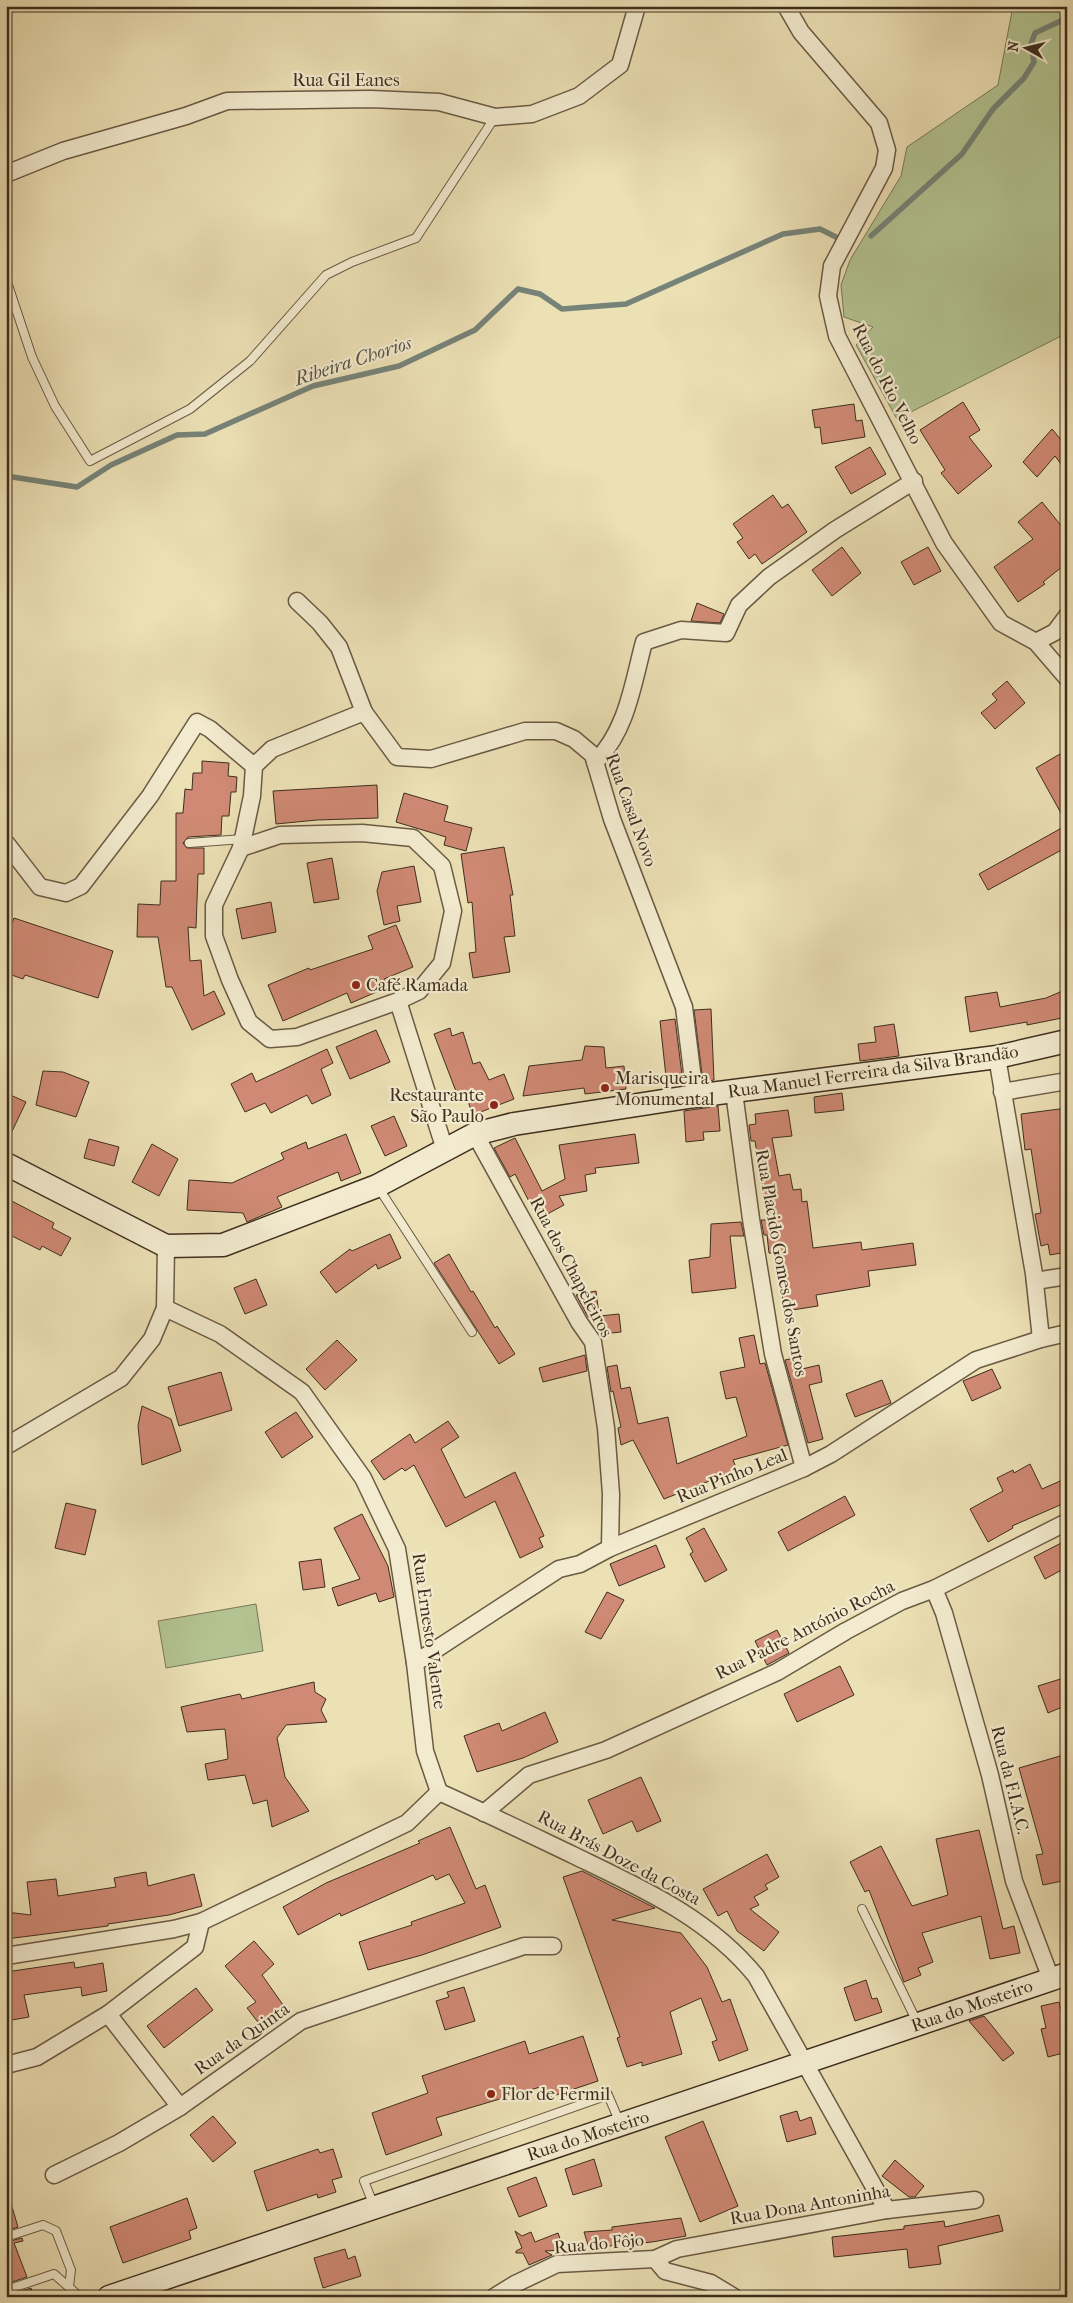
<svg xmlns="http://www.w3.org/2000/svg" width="1073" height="2303" font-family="'IM FELL French Canon',serif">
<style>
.green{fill:#b3c391;stroke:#797858}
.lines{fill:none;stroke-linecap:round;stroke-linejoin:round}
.stream{stroke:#768379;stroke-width:5.5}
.building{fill:#cf8974;stroke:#3f2e1e}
.lane-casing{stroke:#6a5a44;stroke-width:10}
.street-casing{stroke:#6a5a44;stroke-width:19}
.secondary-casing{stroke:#3f2e1e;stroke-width:25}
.lane{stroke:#f3ebcf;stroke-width:8}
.street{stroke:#f3ebcf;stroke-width:16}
.secondary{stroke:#f3ebcf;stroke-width:22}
.poi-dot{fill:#8f2418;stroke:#f3ebcf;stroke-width:2}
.labels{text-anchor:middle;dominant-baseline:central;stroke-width:4.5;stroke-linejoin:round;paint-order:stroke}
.street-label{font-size:18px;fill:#3f2e1e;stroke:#f3ebcf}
.poi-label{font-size:18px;fill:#3f2e1e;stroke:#f3ebcf;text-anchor:start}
.water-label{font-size:19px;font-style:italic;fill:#565144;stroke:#f3ebcf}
</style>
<rect width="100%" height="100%" fill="#ece0b5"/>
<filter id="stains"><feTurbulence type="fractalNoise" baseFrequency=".004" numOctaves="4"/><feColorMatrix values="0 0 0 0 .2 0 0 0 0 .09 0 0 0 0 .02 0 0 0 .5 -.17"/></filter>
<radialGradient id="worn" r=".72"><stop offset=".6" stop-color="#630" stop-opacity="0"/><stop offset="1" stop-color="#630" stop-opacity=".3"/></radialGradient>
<!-- green -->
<g class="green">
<polygon points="1013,6 1067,6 1067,333 897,419 856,345 873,327 844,317 841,285 850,260 901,176 907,147 998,85"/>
<polygon points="256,1604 263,1651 166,1668 158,1621"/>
</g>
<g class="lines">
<!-- stream -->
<g class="stream">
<polyline points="871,236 962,154 993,109 1024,78 1034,62 1031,44 1035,33 1067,18"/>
<polyline points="6,476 77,487 111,465 177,435 205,434 313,386 399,366 475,330 518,289 540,294 562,309 626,304 783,234 820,229 836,237"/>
</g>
</g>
<!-- building -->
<g class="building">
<polygon points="963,402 980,430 969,437 992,466 958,494 941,473 945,470 920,430"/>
<polygon points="854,404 856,421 862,420 865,437 822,444 820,427 815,428 812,410"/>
<polygon points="1052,429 1067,447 1067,472 1055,456 1037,477 1023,462"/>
<polygon points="870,447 886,474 851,494 835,467"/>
<polygon points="773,495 782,508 788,504 807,532 762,564 755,554 749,559 737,542 743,538 733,524"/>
<polygon points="1042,502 1067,533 1067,563 1043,582 1045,584 1018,602 994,567 1033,539 1018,522"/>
<polygon points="842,547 861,573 832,596 812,570"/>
<polygon points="928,547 941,571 914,585 901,562"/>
<polygon points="697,603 724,614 720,623 691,621"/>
<polygon points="1007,681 1025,703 995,729 981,713 997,700 992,694"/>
<polygon points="1060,754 1067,766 1067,824 1036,768"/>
<polygon points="202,761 229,763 228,776 237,777 236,792 231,792 229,816 222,816 221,835 188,837 183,843 187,848 204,848 204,874 198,874 196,928 188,927 190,961 201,960 204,996 214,991 225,1014 192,1030 172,987 166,987 158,937 137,937 138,904 160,905 161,881 176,881 176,813 183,813 185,789 192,790 193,773 202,773"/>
<polygon points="377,785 378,818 317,820 276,824 273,791"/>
<polygon points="404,793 448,806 444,821 472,828 466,851 444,845 446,837 396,822"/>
<polygon points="1067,825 1067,847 988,890 979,874"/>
<polygon points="504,847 513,895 510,895 515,936 504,937 510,972 473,978 469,953 476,952 472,902 468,903 461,854"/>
<polygon points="332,858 339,899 314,903 307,863"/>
<polygon points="414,866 421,902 397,906 400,921 384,925 377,891 382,872"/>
<polygon points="271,902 276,932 242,939 236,909"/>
<polygon points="14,918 113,951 98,998 25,975 23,979 6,973 6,940"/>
<polygon points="396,925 413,967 384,979 388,987 351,1003 347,993 283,1021 268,985 309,968 310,970 373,949 368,936"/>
<polygon points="1067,989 1067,1017 1027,1025 1027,1022 970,1032 965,997 997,992 1000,1007 1046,998"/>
<polygon points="711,1009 714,1080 703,1082 694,1010"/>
<polygon points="675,1019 682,1075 666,1077 660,1021"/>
<polygon points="894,1024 899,1056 860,1061 858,1044 876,1042 874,1027"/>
<polygon points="450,1028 452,1036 463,1032 473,1064 480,1062 489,1080 504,1074 514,1099 473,1115 464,1091 457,1094 434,1034"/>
<polygon points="376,1030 390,1062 350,1079 336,1047"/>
<polygon points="585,1046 604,1047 606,1068 624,1066 626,1089 585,1094 584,1088 523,1096 529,1066 582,1060"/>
<polygon points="327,1049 333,1063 321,1069 331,1095 312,1104 307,1095 271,1113 265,1103 245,1112 231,1084 252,1073 256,1082"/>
<polygon points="43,1071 63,1072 89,1082 76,1117 36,1105"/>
<polygon points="6,1093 26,1102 6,1144"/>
<polygon points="842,1093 844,1110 815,1113 814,1097"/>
<polygon points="718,1106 720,1131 703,1132 704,1140 686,1142 684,1111"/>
<polygon points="1067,1108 1067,1192 1063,1193 1067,1211 1067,1252 1050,1255 1048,1244 1041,1246 1035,1214 1041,1213 1031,1149 1025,1150 1021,1114"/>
<polygon points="788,1110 792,1136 772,1138 779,1176 790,1174 793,1190 801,1189 802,1202 807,1201 813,1248 861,1242 862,1250 913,1243 916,1265 868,1271 870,1286 816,1295 818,1306 792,1310 790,1299 783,1300 774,1253 769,1253 767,1235 764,1235 761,1220 767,1220 763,1188 755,1141 751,1141 749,1125 756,1124 755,1114"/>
<polygon points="394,1116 407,1146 385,1156 371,1126"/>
<polygon points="346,1134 361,1173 341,1181 338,1172 277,1197 282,1207 247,1222 243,1213 187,1210 189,1180 232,1183 284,1159 281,1153 306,1142 308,1149"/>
<polygon points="635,1134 639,1163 595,1168 596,1173 585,1175 587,1191 559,1196 564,1205 538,1219 515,1174 510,1177 494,1148 515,1138 542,1191 565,1179 559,1145"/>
<polygon points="89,1139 119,1147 114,1166 84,1158"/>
<polygon points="152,1144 178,1159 159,1196 132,1182"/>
<polygon points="6,1198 54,1223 52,1228 71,1238 61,1256 42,1246 40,1250 6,1233"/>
<polygon points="741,1222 744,1236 730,1236 736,1288 692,1293 689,1260 710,1257 711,1224"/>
<polygon points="390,1234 401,1258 378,1269 376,1264 336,1293 320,1272 350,1249 352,1251"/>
<polygon points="449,1254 471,1292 473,1291 495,1328 497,1326 515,1354 499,1364 434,1263"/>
<polygon points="256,1279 267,1305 245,1314 234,1288"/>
<polygon points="596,1291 599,1315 588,1317 576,1295"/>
<polygon points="619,1314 621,1332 602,1334 600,1316"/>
<polygon points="754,1335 760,1364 765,1363 788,1445 733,1460 737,1470 664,1499 633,1440 621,1445 618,1428 621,1427 613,1391 611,1392 607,1367 617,1365 621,1389 630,1387 638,1424 668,1417 677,1464 747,1436 736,1397 726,1399 720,1372 745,1367 739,1338"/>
<polygon points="337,1340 357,1360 325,1390 306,1369"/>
<polygon points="585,1355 587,1371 543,1382 539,1368"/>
<polygon points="800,1357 802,1369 819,1365 822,1382 809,1385 823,1439 808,1443 785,1360"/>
<polygon points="992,1369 1001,1388 972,1401 963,1381"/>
<polygon points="221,1372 232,1410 179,1426 168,1387"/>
<polygon points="882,1380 891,1403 855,1417 846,1394"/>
<polygon points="142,1406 171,1419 181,1451 142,1465 138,1426"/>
<polygon points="296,1412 313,1437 282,1458 265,1432"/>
<polygon points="448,1421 459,1437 441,1449 465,1498 515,1472 544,1536 539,1538 543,1547 520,1558 495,1501 446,1527 414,1465 405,1471 402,1468 384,1480 371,1461 410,1434 415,1443"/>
<polygon points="1030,1464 1042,1489 1067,1478 1067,1502 1012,1526 1013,1528 988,1542 970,1509 1003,1491 997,1478 1013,1470 1014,1473"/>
<polygon points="845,1496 855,1515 788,1551 778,1532"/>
<polygon points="66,1503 96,1510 85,1555 55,1548"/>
<polygon points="362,1514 388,1566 394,1597 379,1602 376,1593 338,1606 332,1588 360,1579 334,1528"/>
<polygon points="704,1528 727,1570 705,1582 690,1554 693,1552 686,1538"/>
<polygon points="1067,1540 1067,1567 1045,1579 1034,1557"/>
<polygon points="656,1545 665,1567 619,1586 610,1564"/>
<polygon points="321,1559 325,1587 303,1590 299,1562"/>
<polygon points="607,1592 624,1600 601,1639 585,1632"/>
<polygon points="777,1630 789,1653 767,1665 755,1641"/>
<polygon points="840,1666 854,1695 797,1722 784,1694"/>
<polygon points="1067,1677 1067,1705 1048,1713 1038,1686"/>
<polygon points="314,1682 315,1692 326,1699 321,1710 327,1722 286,1725 277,1738 285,1777 309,1811 272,1827 267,1800 253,1804 245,1775 208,1780 205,1764 228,1759 225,1729 187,1732 181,1707 240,1694 242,1699"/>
<polygon points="545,1712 558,1742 523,1758 477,1772 464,1736 499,1723 502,1731"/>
<polygon points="1067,1754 1067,1880 1043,1885 1036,1855 1043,1854 1019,1768"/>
<polygon points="641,1777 661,1821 637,1832 632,1821 603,1834 588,1800"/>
<polygon points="450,1827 476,1889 485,1885 501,1927 422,1955 368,1970 359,1942 412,1925 411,1922 465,1903 449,1874 436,1880 433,1875 341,1916 340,1913 298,1935 283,1907 326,1883 420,1843 418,1841"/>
<polygon points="979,1830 1003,1929 1014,1926 1020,1953 990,1959 981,1916 922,1933 933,1962 918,1968 921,1975 904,1982 869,1890 865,1892 850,1862 881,1846 912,1906 948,1895 936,1839"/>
<polygon points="767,1854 779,1877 765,1885 768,1889 754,1897 759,1905 750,1909 779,1932 764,1951 737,1931 727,1911 718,1916 703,1889"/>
<polygon points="582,1871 655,1908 612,1920 681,1933 707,1967 722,2002 730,1999 748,2050 719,2061 712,2042 717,2040 701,1998 670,2012 682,2054 642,2066 642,2062 627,2067 617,2038 620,2037 563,1877"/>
<polygon points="146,1872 148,1886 194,1874 202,1906 169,1915 108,1924 108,1926 6,1939 6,1912 31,1915 27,1882 56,1879 58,1896 116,1887 114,1878"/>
<polygon points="254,1941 274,1964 262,1975 288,2012 264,2030 247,2008 256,2002 225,1966"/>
<polygon points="74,1962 75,1968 103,1963 107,1991 82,1996 81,1987 24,1995 29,2017 6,2021 6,1972"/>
<polygon points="866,1980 872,1999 877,1998 882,2012 855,2021 844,1988"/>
<polygon points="464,1987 475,2021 445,2030 436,2001 449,1997 447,1992"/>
<polygon points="196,1988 213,2010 164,2048 147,2026"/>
<polygon points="1059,2002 1064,2023 1067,2022 1067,2052 1048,2057 1041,2029 1046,2028 1041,2006"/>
<polygon points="984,2016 1014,2053 1003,2061 969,2021"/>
<polygon points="583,2036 598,2081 544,2099 540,2087 436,2118 442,2135 386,2155 372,2113 428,2093 422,2076 525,2041 529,2054"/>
<polygon points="797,2111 800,2121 811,2117 816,2134 787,2142 780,2116"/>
<polygon points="213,2116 236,2143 213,2162 190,2135"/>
<polygon points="703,2121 738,2206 700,2222 665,2137"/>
<polygon points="318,2149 320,2153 333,2149 342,2177 332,2180 336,2192 318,2198 317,2194 267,2211 254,2171"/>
<polygon points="594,2159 602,2186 573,2195 565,2169"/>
<polygon points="895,2160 924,2186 915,2197 909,2197 882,2176"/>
<polygon points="536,2177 547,2206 519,2217 507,2188"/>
<polygon points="187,2198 197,2228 189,2231 191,2239 123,2263 110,2227"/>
<polygon points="6,2200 10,2200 18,2227 6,2231"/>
<polygon points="999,2215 1003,2231 938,2246 941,2264 909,2268 907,2249 834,2257 832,2237 904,2229 904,2226 944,2221 945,2227"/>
<polygon points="681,2218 686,2236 652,2242 589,2248 584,2232 612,2230 612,2227"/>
<polygon points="515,2231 522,2236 531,2232 535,2242 558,2233 564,2250 545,2251 552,2255 529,2265 523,2253 516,2253 516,2251 522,2248"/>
<polygon points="22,2238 23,2241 14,2243 27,2277 6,2284 6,2242"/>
<polygon points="345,2249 348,2259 355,2256 361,2276 323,2288 314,2258"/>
<polygon points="31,2288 32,2291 16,2297 6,2297"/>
</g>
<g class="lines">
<!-- lane casing -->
<g class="lane-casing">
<g id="lane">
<polyline points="6,279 32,357 55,406 90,461 190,409 250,361 326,275 352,262 416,238 495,117"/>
<polyline points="189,843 243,839"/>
<polyline points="378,1187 472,1332"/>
<polyline points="862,1909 917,2022"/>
<polyline points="374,2206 364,2181 608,2095 620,2123"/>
<polyline points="6,2237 43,2225 56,2231 71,2270 69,2287"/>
<polyline points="6,2290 54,2274 80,2297"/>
</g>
</g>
<!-- street casing -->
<g class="street-casing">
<g id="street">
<polyline points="786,6 801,32 879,123 887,150 884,168 832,266 828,296 837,336 944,543 1001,623 1036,642 1067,678"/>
<polyline points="6,174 63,151 186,116 227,101 371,99 439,102 495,117 532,114 579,96 620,65 637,6"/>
<polyline points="297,601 320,623 339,647 364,712"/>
<polyline points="1036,642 1055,632 1067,616"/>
<path d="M595 762C627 731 633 683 644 642L681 630 726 633 739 605 769 577 835 530 914 481"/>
<polygon points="362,833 413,838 442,866 453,911 442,963 419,991 398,1001 297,1037 270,1039 249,1022 230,980 214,936 214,905 241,848 280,835"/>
<polyline points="6,843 40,887 66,893 81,886 150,796 197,722 210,729 254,766"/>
<polyline points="241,848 252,796 254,766 272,749 364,712 397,757 431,759 525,731 556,731 574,739 593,755 612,819 684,1007 695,1096"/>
<polyline points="398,1001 445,1150"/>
<polyline points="997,1057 1034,1274 1041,1339"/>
<polyline points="734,1092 751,1219 773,1354 804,1468"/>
<polyline points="1002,1092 1067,1081"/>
<polyline points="475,1134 579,1322 593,1342 606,1428 611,1494 610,1548"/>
<polyline points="1035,1281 1067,1276"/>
<polyline points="165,1308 220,1334 302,1392 363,1478 397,1549 415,1663 425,1751 439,1792"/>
<polyline points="6,1446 121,1378 152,1339 165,1308 166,1246"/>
<polyline points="934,1589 944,1613 990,1775 1014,1881 1051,1979"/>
<polyline points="415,1663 559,1569 580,1564 610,1548 804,1468 831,1454 976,1360 1041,1339 1067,1333"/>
<path d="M439 1792C484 1812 529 1834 573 1855 641 1888 708 1917 756 1976L887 2210"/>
<polyline points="484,1813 529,1775 606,1750 777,1672 846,1631 902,1601 934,1589 1067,1522"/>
<polyline points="6,1956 174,1929 201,1922 407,1823 439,1792"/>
<polyline points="108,2014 180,2107"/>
<polyline points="6,2065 37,2057 108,2014 195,1947 201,1922"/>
<polyline points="54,2175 119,2143 180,2107 301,2021 524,1946 553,1946"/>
<polyline points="655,2259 677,2249 887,2210 975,2200"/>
<polyline points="494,2297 515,2284 557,2264 655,2259 665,2271 711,2283 734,2297"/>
</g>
</g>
<!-- secondary casing -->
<g class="secondary-casing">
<g id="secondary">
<polyline points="6,1164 166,1246 223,1245 377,1186 475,1134 514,1124 695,1096 997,1057 1067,1041"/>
<polyline points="109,2297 1067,1974"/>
</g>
</g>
<!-- lane -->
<use href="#lane" class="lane"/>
<!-- street -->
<use href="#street" class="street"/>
<!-- secondary -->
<use href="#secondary" class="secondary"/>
</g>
<!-- markers -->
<g class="poi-dot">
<circle cx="356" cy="985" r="5"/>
<circle cx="605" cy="1088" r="5"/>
<circle cx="494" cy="1105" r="5"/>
<circle cx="491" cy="2094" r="5"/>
</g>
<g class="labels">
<!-- street labels -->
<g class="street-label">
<text x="346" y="80">Rua Gil Eanes</text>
<text transform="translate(887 384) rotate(63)">Rua do Rio Velho</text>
<text transform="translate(631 810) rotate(70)">Rua Casal Novo</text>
<text transform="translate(873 1072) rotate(-8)">Rua Manuel Ferreira da Silva Brandão</text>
<text transform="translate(781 1263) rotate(80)">Rua Placido Gomes dos Santos</text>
<text transform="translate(571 1267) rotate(62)">Rua dos Chapeleiros</text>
<text transform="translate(732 1476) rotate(-22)">Rua Pinho Leal</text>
<text transform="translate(805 1630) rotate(-27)">Rua Padre António Rocha</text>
<text transform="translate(429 1631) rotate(82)">Rua Ernesto Valente</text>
<text transform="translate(1010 1780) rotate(76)">Rua da F.I.A.C.</text>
<text transform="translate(619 1858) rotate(28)">Rua Brás Doze da Costa</text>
<text transform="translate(972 2006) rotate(-19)">Rua do Mosteiro</text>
<text transform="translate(242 2039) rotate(-35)">Rua da Quinta</text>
<text transform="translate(588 2136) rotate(-18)">Rua do Mosteiro</text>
<text transform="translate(810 2205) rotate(-10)">Rua Dona Antoninha</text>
<text transform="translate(599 2244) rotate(-5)">Rua do Fôjo</text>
</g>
<!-- poi labels -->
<g class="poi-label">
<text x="366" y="985">Café Ramada</text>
<text x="615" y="1078">Marisqueira<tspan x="615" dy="21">Monumental</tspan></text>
<text x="484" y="1095" text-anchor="end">Restaurante<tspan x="484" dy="21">São Paulo</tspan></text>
<text x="501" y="2094">Flor de Fermil</text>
</g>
<!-- water labels -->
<g class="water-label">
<text transform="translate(353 361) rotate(-18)">Ribeira Chorios</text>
</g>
</g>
<!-- margin -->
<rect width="1073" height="2303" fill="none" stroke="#ece0b5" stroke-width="25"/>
<rect x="8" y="8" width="1058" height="2288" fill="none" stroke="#3f2e1e" stroke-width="2.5"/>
<rect x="12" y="12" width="1048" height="2278" fill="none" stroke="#3f2e1e"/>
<!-- north arrow -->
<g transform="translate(1026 48) rotate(278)" stroke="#f3ebcf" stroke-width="4" paint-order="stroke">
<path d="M0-4L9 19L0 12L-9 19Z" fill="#3f2e1e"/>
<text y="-8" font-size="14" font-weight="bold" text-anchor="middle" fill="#3f2e1e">N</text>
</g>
<rect width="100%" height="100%" filter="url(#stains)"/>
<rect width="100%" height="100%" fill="url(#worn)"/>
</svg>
